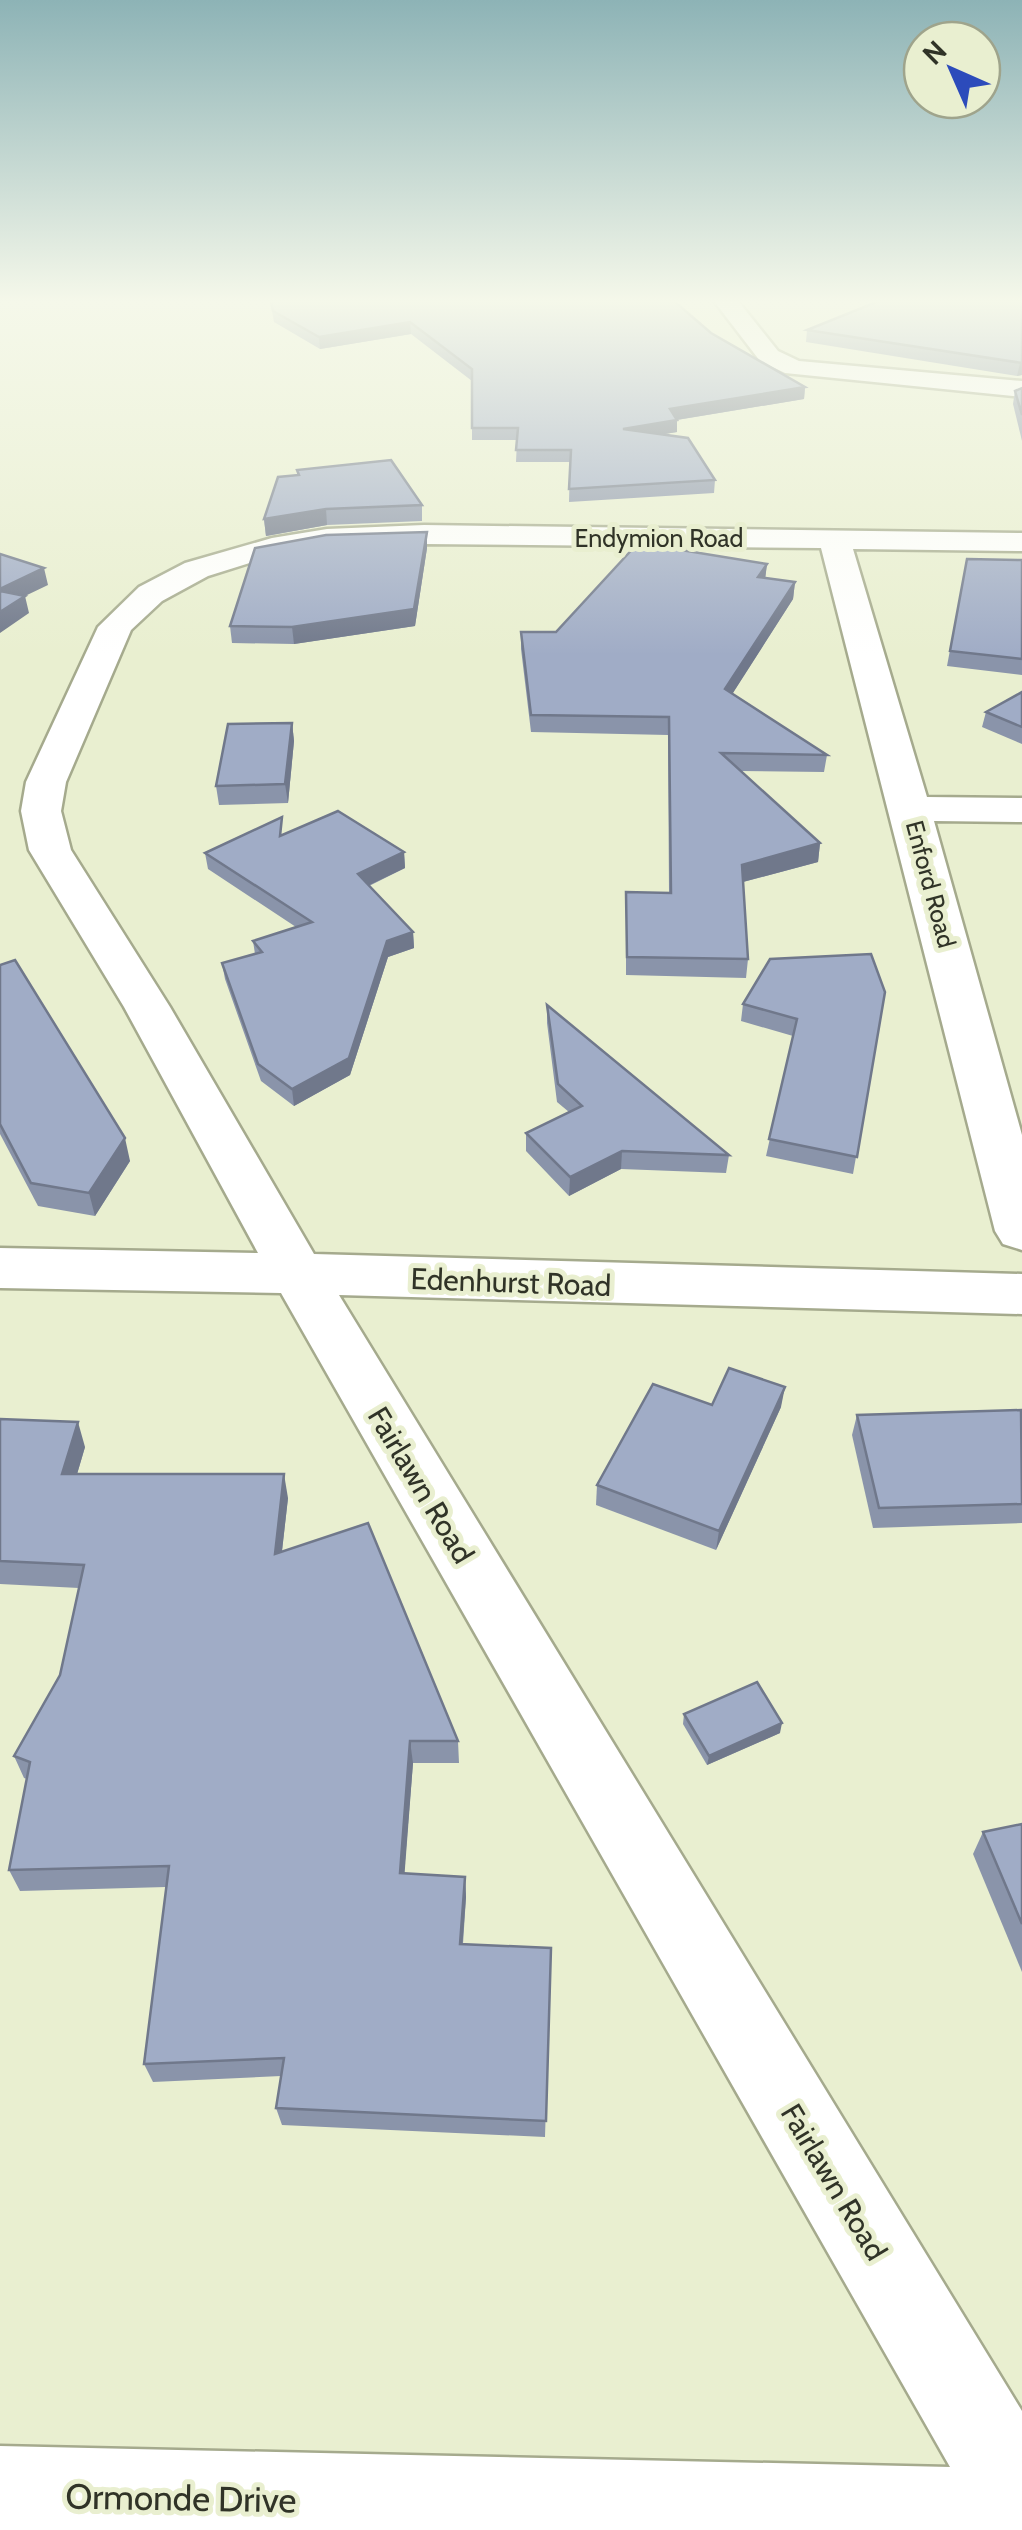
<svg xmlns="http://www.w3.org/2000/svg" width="1022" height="2530" font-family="Cabin,sans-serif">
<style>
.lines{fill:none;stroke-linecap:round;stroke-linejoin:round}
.minor-casing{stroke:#a5aa8d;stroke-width:5}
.minor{fill:#fff;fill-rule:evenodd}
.wall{fill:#8a94aa}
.shaded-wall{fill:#70788b}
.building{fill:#a0acc6;stroke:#70788b;stroke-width:2.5}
.labels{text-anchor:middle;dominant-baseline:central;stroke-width:10;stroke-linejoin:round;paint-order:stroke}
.far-street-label{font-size:25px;fill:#303327;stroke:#e9efd0}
.street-label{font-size:30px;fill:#303327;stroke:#e9efd0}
.near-street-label{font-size:35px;fill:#303327;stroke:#e9efd0}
</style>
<rect width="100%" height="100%" fill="#e9efd0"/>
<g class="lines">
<!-- minor casing -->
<g class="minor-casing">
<g id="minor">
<polygon points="714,301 738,301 778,351 799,361 1022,381 1022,397 785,373 760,361"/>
<polygon points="424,525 1022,533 1022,551 853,549 927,797 1022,798 1022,822 934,821 1022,1135 1022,1250 1003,1244 995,1231 821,548 424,544 327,548 256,561 208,576 162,601 131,630 66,782 61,811 71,850 170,1007 314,1254 1022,1274 1022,1314 339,1295 1022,2411 1022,2530 0,2530 0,2446 950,2467 281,1293 0,1288 0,1248 258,1253 124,1007 29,850 21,811 26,782 98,627 139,587 185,563 272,538 327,529"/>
</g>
</g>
<!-- minor -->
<use href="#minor" class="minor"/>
</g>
<!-- wall -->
<g class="wall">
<polygon points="270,301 674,301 711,333 805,387 804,399 677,420 677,432 664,434 715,480 714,493 569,502 570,462 516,462 517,440 472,440 472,381 411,334 320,349 274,322"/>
<polygon points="1022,301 1022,375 1017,376 806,342 807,330"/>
<polygon points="1022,388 1022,441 1013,404 1015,391"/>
<polygon points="297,470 422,505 422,521 327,525 266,536 264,519 297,475"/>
<polygon points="427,548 415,626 294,644 232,643 230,626"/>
<polygon points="967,559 1022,560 1022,675 947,666"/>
<polygon points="767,564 765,578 795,582 793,599 732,694 827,755 824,772 741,771 820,843 818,862 743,882 748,959 746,978 626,975 626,892 669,893 668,735 531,732 521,649 521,632 556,632"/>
<polygon points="1022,692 1022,744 982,727 986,712"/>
<polygon points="292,723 294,741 288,803 219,805 216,786"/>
<polygon points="284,835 404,852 405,868 369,886 413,932 414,948 388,957 350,1075 294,1106 261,1081 225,979 222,963 255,954 253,941 296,927 208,869 205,853"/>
<polygon points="0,965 130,1161 95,1216 38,1206 0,1134"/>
<polygon points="885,992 853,1174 766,1156 793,1036 741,1021 743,1004"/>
<polygon points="547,1005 729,1155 726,1173 621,1169 569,1196 526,1151 526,1133 569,1112 557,1102 547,1023"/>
<polygon points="781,1407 716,1550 596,1505 597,1485"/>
<polygon points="1022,1414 1022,1523 873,1528 852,1435 857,1415"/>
<polygon points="0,1419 85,1447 77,1474 288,1498 282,1551 458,1741 459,1763 413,1763 404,1874 465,1877 466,1897 463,1944 551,1948 545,2137 282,2125 276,2108 281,2076 153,2082 144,2064 166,1887 20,1891 9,1870 27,1779 24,1778 14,1756 60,1675 79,1588 0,1584"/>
<polygon points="684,1714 780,1733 707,1765 683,1724"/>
<polygon points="1022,1824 1022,1972 973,1854 983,1832"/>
</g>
<!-- shaded-wall -->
<g class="shaded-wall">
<polygon points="410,322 411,334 320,349 319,337"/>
<polygon points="1020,363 1022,363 1022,375 1017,376"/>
<polygon points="805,387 804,399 670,421 670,409"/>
<polygon points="677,420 677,432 623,441 623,429"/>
<polygon points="326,509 327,525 266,536 264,519"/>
<polygon points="427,532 427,548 415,626 294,644 292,627"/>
<polygon points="767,564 765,580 758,577"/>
<polygon points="44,568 48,585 25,596 29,613 0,633 0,589"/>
<polygon points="795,582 793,599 724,707 725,689"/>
<polygon points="292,723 294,741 288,803 285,784"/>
<polygon points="820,843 818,862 739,883 742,865"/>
<polygon points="404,852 405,868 359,890 358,874"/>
<polygon points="413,932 414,948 388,957 350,1075 294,1106 292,1089 387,941"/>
<polygon points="125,1138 130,1161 95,1216 89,1193"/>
<polygon points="622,1151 621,1169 569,1196 570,1177"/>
<polygon points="785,1387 781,1407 716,1550 719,1531"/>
<polygon points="78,1422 85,1447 70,1498 62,1474"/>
<polygon points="284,1474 288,1498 279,1577 275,1554"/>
<polygon points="782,1723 780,1733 707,1765 709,1756"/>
<polygon points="410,1741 413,1763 403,1894 400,1873"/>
<polygon points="465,1877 466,1897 461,1963 460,1944"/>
</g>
<!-- building -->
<g class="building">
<polygon points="271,301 674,301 711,333 805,387 670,409 677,420 623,429 688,438 715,480 569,489 571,450 516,450 518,428 472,428 472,369 410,322 319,337 273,311"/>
<polygon points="879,301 1022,301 1022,363 807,330"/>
<polygon points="1022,388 1022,415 1015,391"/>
<polygon points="391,460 422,505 326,509 264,519 278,477 299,475 297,470"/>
<polygon points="427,532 414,609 292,627 230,626 255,548 326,535"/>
<polygon points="638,543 767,564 758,577 795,582 725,689 827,755 721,753 820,843 742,865 748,959 627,957 626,892 671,893 669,717 531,715 521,632 556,632"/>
<polygon points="0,554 44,568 0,589"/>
<polygon points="967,559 1022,560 1022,659 950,651"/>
<polygon points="0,591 25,596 0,612"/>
<polygon points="1022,692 1022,727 986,712"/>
<polygon points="292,723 285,784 216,786 228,724"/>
<polygon points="338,811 404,852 358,874 413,932 387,941 349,1058 292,1089 258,1064 222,963 262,952 253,941 312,922 205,853 282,817 280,836"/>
<polygon points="871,954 885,992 857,1157 769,1139 797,1019 743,1004 770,959"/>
<polygon points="15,960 125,1138 89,1193 31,1183 0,1124 0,965"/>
<polygon points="547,1005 729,1155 622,1151 570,1177 526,1133 582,1106 558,1084"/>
<polygon points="729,1368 785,1387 719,1531 597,1485 653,1384 712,1405"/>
<polygon points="1021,1410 1022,1504 879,1508 857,1415"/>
<polygon points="0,1419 78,1422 62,1474 284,1474 275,1554 368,1523 458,1741 410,1741 400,1873 465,1877 460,1944 551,1948 546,2121 276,2108 284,2058 144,2064 169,1866 9,1870 30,1762 14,1756 60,1675 84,1565 0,1561"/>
<polygon points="757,1682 782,1723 709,1756 684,1714"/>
<polygon points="1022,1824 1022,1924 983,1832"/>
</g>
<!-- sky -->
<linearGradient id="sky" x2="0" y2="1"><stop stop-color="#8db3b6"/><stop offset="0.46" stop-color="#f5f8ea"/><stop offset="1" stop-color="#f5f8ea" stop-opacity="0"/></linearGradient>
<rect width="1022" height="655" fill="url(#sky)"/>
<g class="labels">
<!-- far-street labels -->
<g class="far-street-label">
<text x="659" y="538">Endymion Road</text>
<text transform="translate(931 884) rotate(75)">Enford Road</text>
</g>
<!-- street labels -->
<g class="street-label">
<text transform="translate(511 1282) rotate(2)">Edenhurst Road</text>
<text transform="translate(421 1485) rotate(59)">Fairlawn Road</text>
<text transform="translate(834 2182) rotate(59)">Fairlawn Road</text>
</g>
<!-- near-street labels -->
<g class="near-street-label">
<text transform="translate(181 2498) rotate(1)">Ormonde Drive</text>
</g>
</g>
<!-- north arrow -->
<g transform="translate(952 70) rotate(315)"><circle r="48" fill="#e9efd0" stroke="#9fa48c" stroke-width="2.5"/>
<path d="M0-8L18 38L0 25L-18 38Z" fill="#2c4bbb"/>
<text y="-15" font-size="28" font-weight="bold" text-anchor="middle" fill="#303327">N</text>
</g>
</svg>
